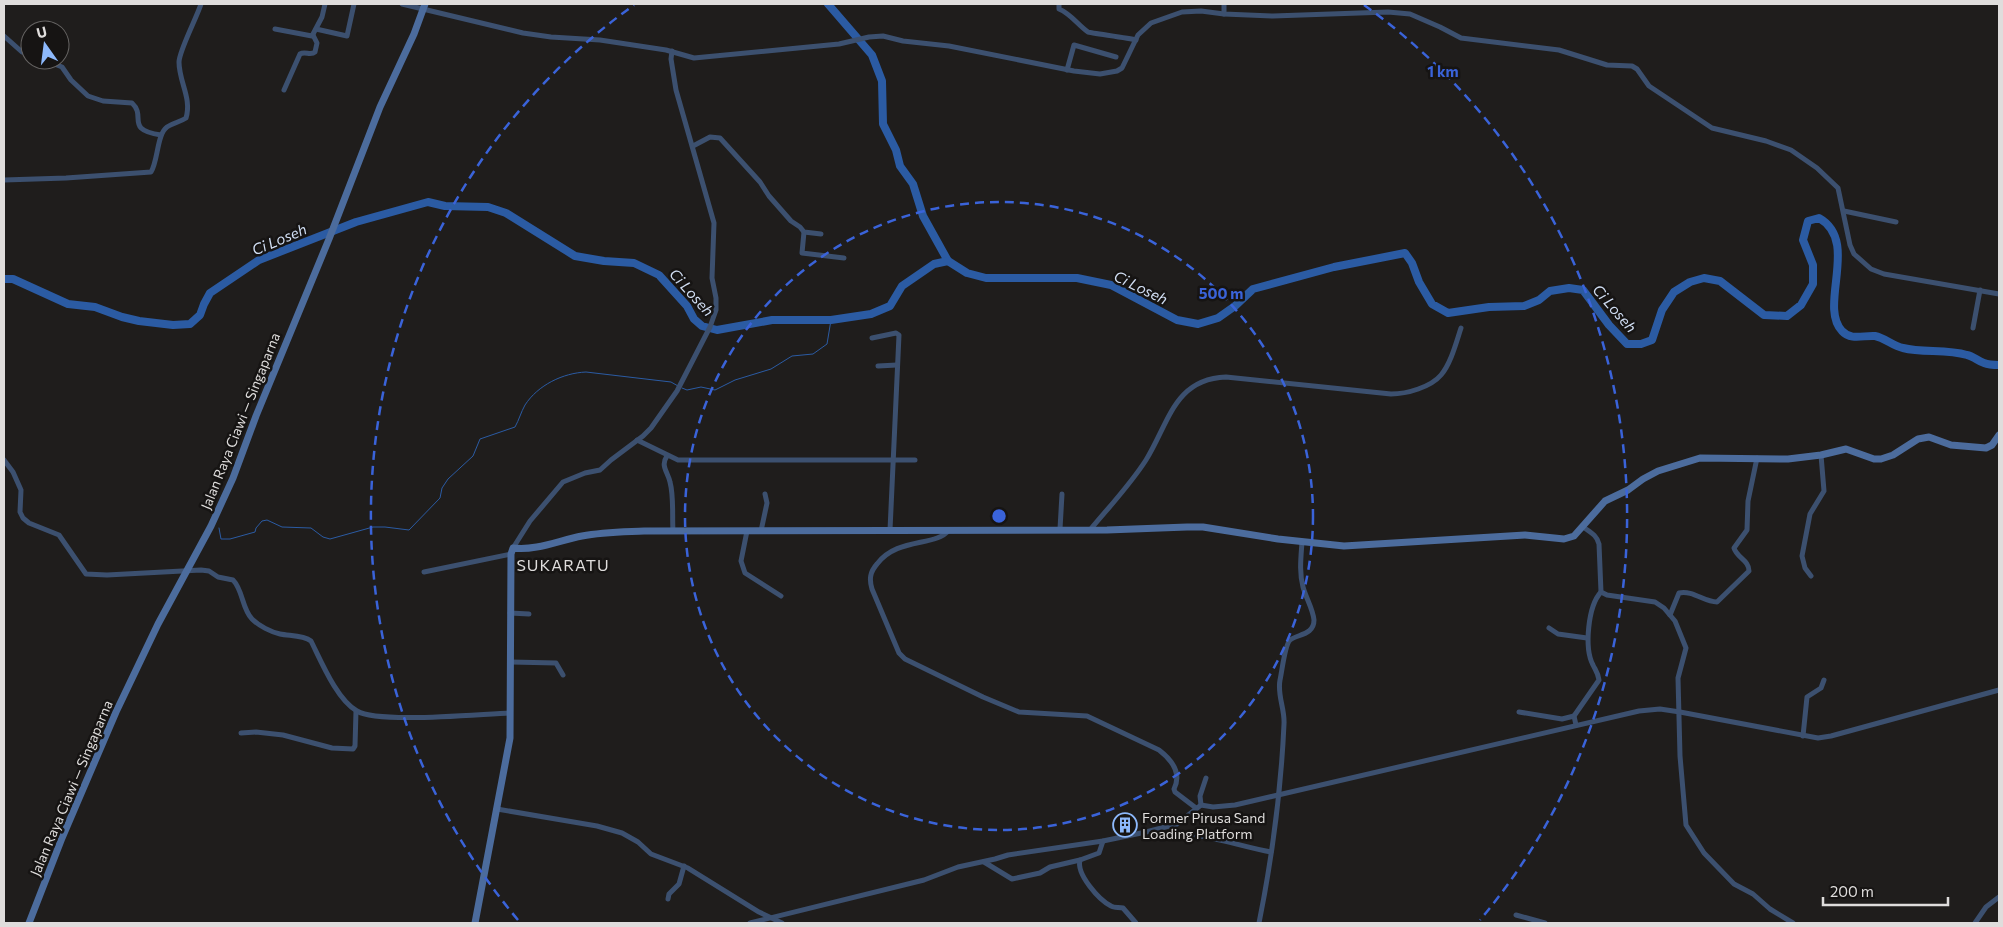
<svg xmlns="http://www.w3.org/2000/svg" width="2003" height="927" font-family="Commissioner,sans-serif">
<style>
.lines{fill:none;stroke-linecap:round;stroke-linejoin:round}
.stream{stroke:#2b5ba3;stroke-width:1}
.river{stroke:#2b5ba3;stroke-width:8}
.street{stroke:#3c506f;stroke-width:5}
.secondary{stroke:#4c6c9d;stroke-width:7}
.ring{fill:none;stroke:#3a63d9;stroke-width:2.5;stroke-dasharray:9 6}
.labels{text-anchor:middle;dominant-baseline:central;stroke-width:5;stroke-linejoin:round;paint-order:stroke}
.street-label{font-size:14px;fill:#dfdddc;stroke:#161413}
.poi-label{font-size:14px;fill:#dfdddc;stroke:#161413;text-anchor:start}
.water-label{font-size:15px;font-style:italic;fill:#d0ddf2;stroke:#161413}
.quarter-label{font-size:16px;letter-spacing:1px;fill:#dfdddc;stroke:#161413}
.centre{fill:#3a63d9;stroke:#161413;stroke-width:2.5}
.ring-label{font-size:15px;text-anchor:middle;font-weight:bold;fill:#3a63d9;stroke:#161413;stroke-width:5;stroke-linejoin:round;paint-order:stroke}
</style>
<rect width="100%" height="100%" fill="#1f1d1c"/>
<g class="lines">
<!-- stream -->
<g class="stream">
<polyline points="682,388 687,390 701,387 715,390 735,380 771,369 792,356 813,354 827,344 831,320"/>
<path d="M219 528 221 539H230L255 532 256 528 262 521 267 520 282 527 311 528 323 537 330 539 373 527H385L409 530 440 498 442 488 448 479 473 456 480 439 515 427C519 420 521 412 525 405 538 385 563 373 586 372L671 382 678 386"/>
</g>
<!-- river -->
<g class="river">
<polyline points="828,4 872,55 882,81 883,124 896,150 900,166 913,184 923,216 948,261"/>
<path d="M4 279H13L68 304 95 307 122 317 139 321 173 325 190 324 200 315 204 304 210 293 259 260 356 222 428 202 445 206 488 207 506 213 575 256 604 261 634 263 659 275 687 306 694 319 702 326 717 330 772 320H831L871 314 890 306 902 286 934 264 948 261 967 273 986 278H1077L1111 285 1177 320 1198 324 1218 318 1235 306 1253 289 1334 267 1405 253 1412 263 1419 282 1432 304 1448 313 1489 307 1524 306 1539 300 1550 291 1569 288 1583 290 1609 325 1627 344H1641L1652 340 1662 310 1674 292 1690 282 1704 278 1720 281 1764 315 1787 316 1801 305 1813 284V265L1803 240 1808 221 1819 218C1860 241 1818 306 1842 331 1851 341 1864 335 1875 336 1885 338 1893 346 1903 348 1923 353 1946 349 1967 355 1973 356 1978 361 1984 363 1989 365 1994 365 1999 365"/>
</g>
<!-- street -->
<g class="street">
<polyline points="402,4 523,33 551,37 600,40 666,50 694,58 839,44 869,37 883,36 903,41 949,46 1074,71 1100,74 1117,71 1122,68 1138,35 1151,23 1182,12 1201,11 1224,14 1273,16 1388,12 1410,14 1440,27 1461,38 1559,50 1607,65 1632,66 1637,69 1649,86 1712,128 1766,141 1791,150 1817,168 1838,188 1850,245 1854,254 1871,269 1884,274 1999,294"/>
<path d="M1059 4V9C1071 14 1077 24 1088 32 1090 33 1129 38 1136 40"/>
<polyline points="1224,4 1224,14"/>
<polyline points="275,29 312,36 322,17 325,4"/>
<polyline points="316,29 347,36 354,4"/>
<polyline points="4,36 22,52 30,55"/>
<path d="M45 60 62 67 71 80 88 96 103 101 132 103C147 117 124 129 161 135"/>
<polyline points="1067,70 1074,45 1116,57"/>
<path d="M284 90 300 54C305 51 311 56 315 52L317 43 313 35"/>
<polyline points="693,146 710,137 720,138 760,182 769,196 791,221 800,227 804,232 821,234"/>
<path d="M4 180 66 178 151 172C158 161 157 134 167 127 173 123 180 122 186 118 192 98 179 82 179 62 179 51 197 17 201 4"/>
<polyline points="1844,211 1896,222"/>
<polyline points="804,232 802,253 844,258"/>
<polyline points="1973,328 1980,290"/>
<polyline points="872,338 896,333 899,335 890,530"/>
<polyline points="878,366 897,365"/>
<polyline points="637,440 678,460 915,460"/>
<path d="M667 456C660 466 668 472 670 482 674 497 672 515 673 531"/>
<path d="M4 460 13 472 21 490 20 512 23 518 29 523 59 535 86 574 107 575 201 570 209 571 218 577 233 580C243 590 242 609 252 619 259 626 271 632 280 634 290 636 303 635 311 641 321 661 337 700 357 711 378 724 479 714 510 713"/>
<path d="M1583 527C1590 532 1597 535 1599 544L1601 592 1607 595 1655 602 1664 608 1675 621 1686 648 1678 678 1680 756 1686 825 1704 853 1734 884 1753 894 1770 909 1793 923"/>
<polyline points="1060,529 1062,494"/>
<path d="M949 530C936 547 897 537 877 564 870 572 869 579 872 589L899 653 905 659 983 697 1019 712 1087 716 1159 750C1172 760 1182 773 1174 789L1175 792 1196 808"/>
<path d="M1090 530C1109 507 1130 485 1146 460 1169 423 1174 379 1226 377L1391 394C1407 394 1431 387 1441 375 1451 363 1456 343 1461 328"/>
<polyline points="747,531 741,561 745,573 781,596"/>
<polyline points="761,531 767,503 765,494"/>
<polyline points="513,548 530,521 563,482 585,473 600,470 611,460 643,436 651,428 677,391 710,327 716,310 716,298 712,278 714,223 676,90 671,59 672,51"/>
<polyline points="424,572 511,554"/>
<polyline points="1811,576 1805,568 1802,556 1810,514 1824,491 1821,455"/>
<polyline points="510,613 529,614"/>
<path d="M1670 615 1679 593C1693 590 1704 602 1717 602L1749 571C1749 560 1737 558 1734 548L1747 530 1748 501 1757 458"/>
<polyline points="1549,628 1558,634 1587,638"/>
<polyline points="511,662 556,663 563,675"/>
<polyline points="1519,712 1562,719 1574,716"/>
<path d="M1576 725 1574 716 1599 680C1598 673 1596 671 1593 665 1584 648 1588 606 1601 592"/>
<polyline points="241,733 256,732 283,735 332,748 353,749 355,746 356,711"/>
<polyline points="1803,736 1807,697 1821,688 1824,680"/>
<polyline points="1201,805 1200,796 1206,778"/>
<polyline points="497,809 597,826 622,833 638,842 651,854 688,868 759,912 782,923"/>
<path d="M1195 835C1221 839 1245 847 1271 852"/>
<path d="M1103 841 1099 853 1080 860C1076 874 1099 900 1111 906 1114 908 1119 907 1123 908L1136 923"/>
<polyline points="984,862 1012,879 1040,873 1050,867 1080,860"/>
<polyline points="668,899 669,894 679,884 684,866"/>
<polyline points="1516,915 1545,923"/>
<polyline points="750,923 924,880 958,867 995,859 1008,855 1103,841 1146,832 1177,824 1201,805 1213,807 1235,805 1639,711 1660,709 1680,712 1818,738 1831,736 1999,690"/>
<path d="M1259 923C1272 858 1281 791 1284 724 1285 709 1277 695 1280 680 1282 671 1285 644 1290 640 1298 634 1314 635 1314 620 1313 609 1306 598 1303 587 1299 572 1301 557 1302 542"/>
<polyline points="1975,923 1986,907 1999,897"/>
</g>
<!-- secondary -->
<g class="secondary">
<polyline points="29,923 62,838 116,712 158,624 211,526 233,478 256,416 329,239 380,107 414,34 425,4"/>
<path d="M475 923 510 738 511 554 513 548C536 551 560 540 582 536 603 532 623 532 644 531L1107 530 1187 527H1203L1278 539 1344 546 1525 535 1564 539 1574 536 1605 501 1628 490 1643 479 1658 471 1700 458 1788 459 1821 455 1846 449 1874 459H1881L1893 455 1918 439 1929 437 1951 445 1986 448 1992 445 1999 435"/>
</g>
</g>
<!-- distance rings -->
<g class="ring">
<circle cx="999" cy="516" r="314"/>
<path d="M518 920A628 628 0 0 1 634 5M1364 5A628 628 0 0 1 1480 920"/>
</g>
<!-- icons -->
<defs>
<g id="building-ring" transform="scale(1.25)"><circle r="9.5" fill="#161413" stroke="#8db9fc" stroke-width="1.5"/><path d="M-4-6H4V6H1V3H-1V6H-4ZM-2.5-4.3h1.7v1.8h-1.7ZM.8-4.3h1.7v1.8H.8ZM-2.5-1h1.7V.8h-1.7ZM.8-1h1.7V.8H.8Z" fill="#8db9fc"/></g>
</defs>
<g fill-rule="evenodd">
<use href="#building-ring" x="1125" y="825"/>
</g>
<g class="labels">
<!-- street labels -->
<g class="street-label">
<text transform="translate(240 421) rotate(-68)">Jalan Raya Ciawi — Singaparna</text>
<text transform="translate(71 788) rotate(-67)">Jalan Raya Ciawi — Singaparna</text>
</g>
<!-- poi labels -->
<g class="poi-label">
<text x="1142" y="817">Former Pirusa Sand<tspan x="1142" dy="16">Loading Platform</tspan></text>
</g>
<!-- water labels -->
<g class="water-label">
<text transform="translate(279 239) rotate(-23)">Ci Loseh</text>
<text transform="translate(1141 287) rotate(26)">Ci Loseh</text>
<text transform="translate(692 292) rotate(48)">Ci Loseh</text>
<text transform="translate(1615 308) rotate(49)">Ci Loseh</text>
</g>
<!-- quarter labels -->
<g class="quarter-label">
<text x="563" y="564">SUKARATU</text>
</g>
</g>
<circle cx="999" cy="516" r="8" class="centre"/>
<g class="ring-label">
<text x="1443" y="77">1 km</text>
<text x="1221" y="299">500 m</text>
</g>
<!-- border -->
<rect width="2003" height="927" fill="none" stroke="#dfdddc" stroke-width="10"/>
<!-- north arrow -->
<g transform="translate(45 45) rotate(346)"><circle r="24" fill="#161413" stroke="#666463"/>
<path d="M0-4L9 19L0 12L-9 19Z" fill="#8db9fc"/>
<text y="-8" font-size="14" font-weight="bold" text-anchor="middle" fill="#dfdddc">U</text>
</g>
<!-- scale -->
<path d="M1823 897v8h125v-8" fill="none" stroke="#dfdddc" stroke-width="2.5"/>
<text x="1830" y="897" font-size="15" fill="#dfdddc" stroke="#161413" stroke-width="4" paint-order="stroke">200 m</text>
</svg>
